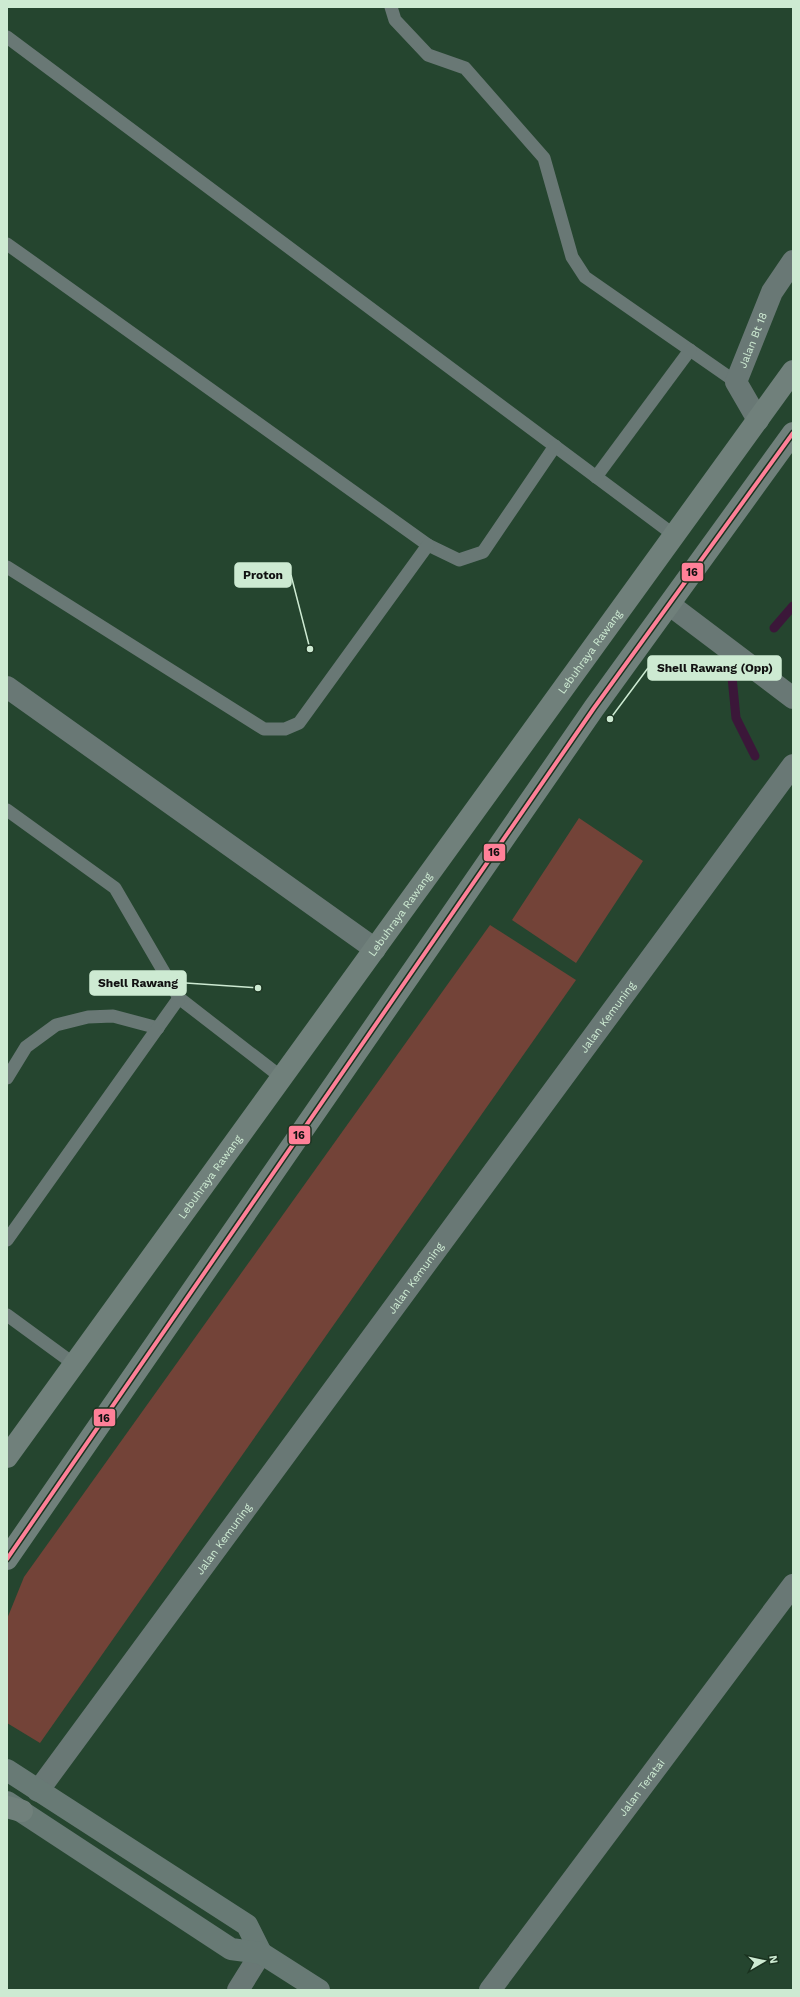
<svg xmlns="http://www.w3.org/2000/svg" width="800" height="1997" font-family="'Work Sans',sans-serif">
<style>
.green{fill:#734338}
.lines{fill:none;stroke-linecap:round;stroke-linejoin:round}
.stream{stroke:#3b1739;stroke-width:9}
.lane{stroke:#697875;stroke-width:13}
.street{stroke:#697875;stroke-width:22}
.secondary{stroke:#687a75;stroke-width:22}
.primary{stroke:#70807b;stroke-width:22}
.bus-1-casing{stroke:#1a321f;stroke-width:7}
.bus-1{stroke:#ff8098;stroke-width:4}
.labels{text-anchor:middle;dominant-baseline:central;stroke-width:3.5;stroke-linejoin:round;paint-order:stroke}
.street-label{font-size:11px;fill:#cdead2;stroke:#1a321f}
.leader{fill:none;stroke:#cdead2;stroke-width:1.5}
.callout-dot{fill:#cdead2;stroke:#1a321f;stroke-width:1.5}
.callout{fill:#cdead2;stroke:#cdead2;stroke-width:1.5}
.callout-label{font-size:12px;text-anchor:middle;font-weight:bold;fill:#111}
.line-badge{stroke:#1a321f;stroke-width:1.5}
.pale-badge-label{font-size:11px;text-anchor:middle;font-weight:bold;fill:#111}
</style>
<rect width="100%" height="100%" fill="#25452f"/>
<!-- green -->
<g class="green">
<polygon points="579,818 643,861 576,963 512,920"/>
<polygon points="490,925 576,980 40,1743 7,1723 7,1619 24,1577"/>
</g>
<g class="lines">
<!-- stream -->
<g class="stream">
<polyline points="774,628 793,606"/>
<polyline points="732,677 736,718 755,756"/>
</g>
<!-- lane -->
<g class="lane">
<polyline points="391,7 395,20 428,55 465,68 544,158 572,257 585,277 736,382"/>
<polyline points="7,37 674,535"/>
<polyline points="7,244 428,545 459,560 483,552 555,446"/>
<polyline points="596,477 690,350"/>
<polyline points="7,567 264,729 285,729 299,723 428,545"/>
<polyline points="7,810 115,888 179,998 281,1077"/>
<polyline points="7,1078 26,1047 56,1025 88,1017 113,1016 158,1028"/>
<polyline points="7,1240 179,998"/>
<polyline points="7,1315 74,1364"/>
</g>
<!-- street -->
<g class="street">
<path id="s1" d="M758 420 736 382 772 292 793 261"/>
<polyline points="670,605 793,698"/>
<polyline points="7,687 375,949"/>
<path id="s2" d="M38 1791 793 765"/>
<polyline points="238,1990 261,1953"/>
<path id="s3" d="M490 1990 793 1585"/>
</g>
<!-- secondary -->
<g class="secondary">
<polyline points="7,1770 247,1925 261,1953"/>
<polyline points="7,1802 231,1949 261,1953 319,1990"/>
</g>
<!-- primary -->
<g class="primary">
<path id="s4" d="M7 1457 793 371"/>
<polyline points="7,1559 594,708 793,433"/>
<polyline points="7,1807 22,1811"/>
</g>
<!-- bus-1 casing -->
<g class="bus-1-casing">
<polyline id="bus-1" points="7,1559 594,708 793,433"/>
</g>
<!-- bus-1 -->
<use href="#bus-1" class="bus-1"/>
</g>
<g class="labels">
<!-- street labels -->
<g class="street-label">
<text stroke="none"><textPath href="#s1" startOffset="89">Jalan Bt 18</textPath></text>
<text stroke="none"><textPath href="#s4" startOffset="994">Lebuhraya Rawang</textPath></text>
<text stroke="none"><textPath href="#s4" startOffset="670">Lebuhraya Rawang</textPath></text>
<text stroke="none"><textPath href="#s2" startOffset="961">Jalan Kemuning</textPath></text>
<text stroke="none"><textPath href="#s4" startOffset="346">Lebuhraya Rawang</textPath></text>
<text stroke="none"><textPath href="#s2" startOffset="637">Jalan Kemuning</textPath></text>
<text stroke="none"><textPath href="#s2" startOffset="313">Jalan Kemuning</textPath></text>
<text stroke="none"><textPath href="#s3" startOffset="253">Jalan Teratai</textPath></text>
</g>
</g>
<!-- callouts -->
<path class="leader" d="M310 649L291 575M610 719L648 668M258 988L186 983"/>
<g class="callout-dot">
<circle cx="310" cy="649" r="4"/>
<circle cx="610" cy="719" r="4"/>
<circle cx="258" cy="988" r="4"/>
</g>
<g class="callout">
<rect x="235" y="563" width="56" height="24" rx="4"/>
<rect x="648" y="656" width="133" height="24" rx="4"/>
<rect x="90" y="971" width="96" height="24" rx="4"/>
</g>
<g class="callout-label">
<text x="263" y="579">Proton</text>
<text x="715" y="672">Shell Rawang (Opp)</text>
<text x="138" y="987">Shell Rawang</text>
</g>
<g class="line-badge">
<rect x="681" y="562" width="23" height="20" rx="4" fill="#ff8098"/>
<rect x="483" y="843" width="23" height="19" rx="4" fill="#ff8098"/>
<rect x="288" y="1125" width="23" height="20" rx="4" fill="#ff8098"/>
<rect x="93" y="1408" width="23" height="19" rx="4" fill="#ff8098"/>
</g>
<g class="pale-badge-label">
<text x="692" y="576">16</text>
<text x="494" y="856">16</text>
<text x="299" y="1139">16</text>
<text x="104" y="1422">16</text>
</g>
<!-- border -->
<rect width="800" height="1997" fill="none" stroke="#cdead2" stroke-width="16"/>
<!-- north arrow -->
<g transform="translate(764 1961) rotate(81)" stroke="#1a321f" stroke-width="3" paint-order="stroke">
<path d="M0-3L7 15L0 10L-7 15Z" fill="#cdead2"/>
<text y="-6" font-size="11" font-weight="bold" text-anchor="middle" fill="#cdead2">N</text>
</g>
</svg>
